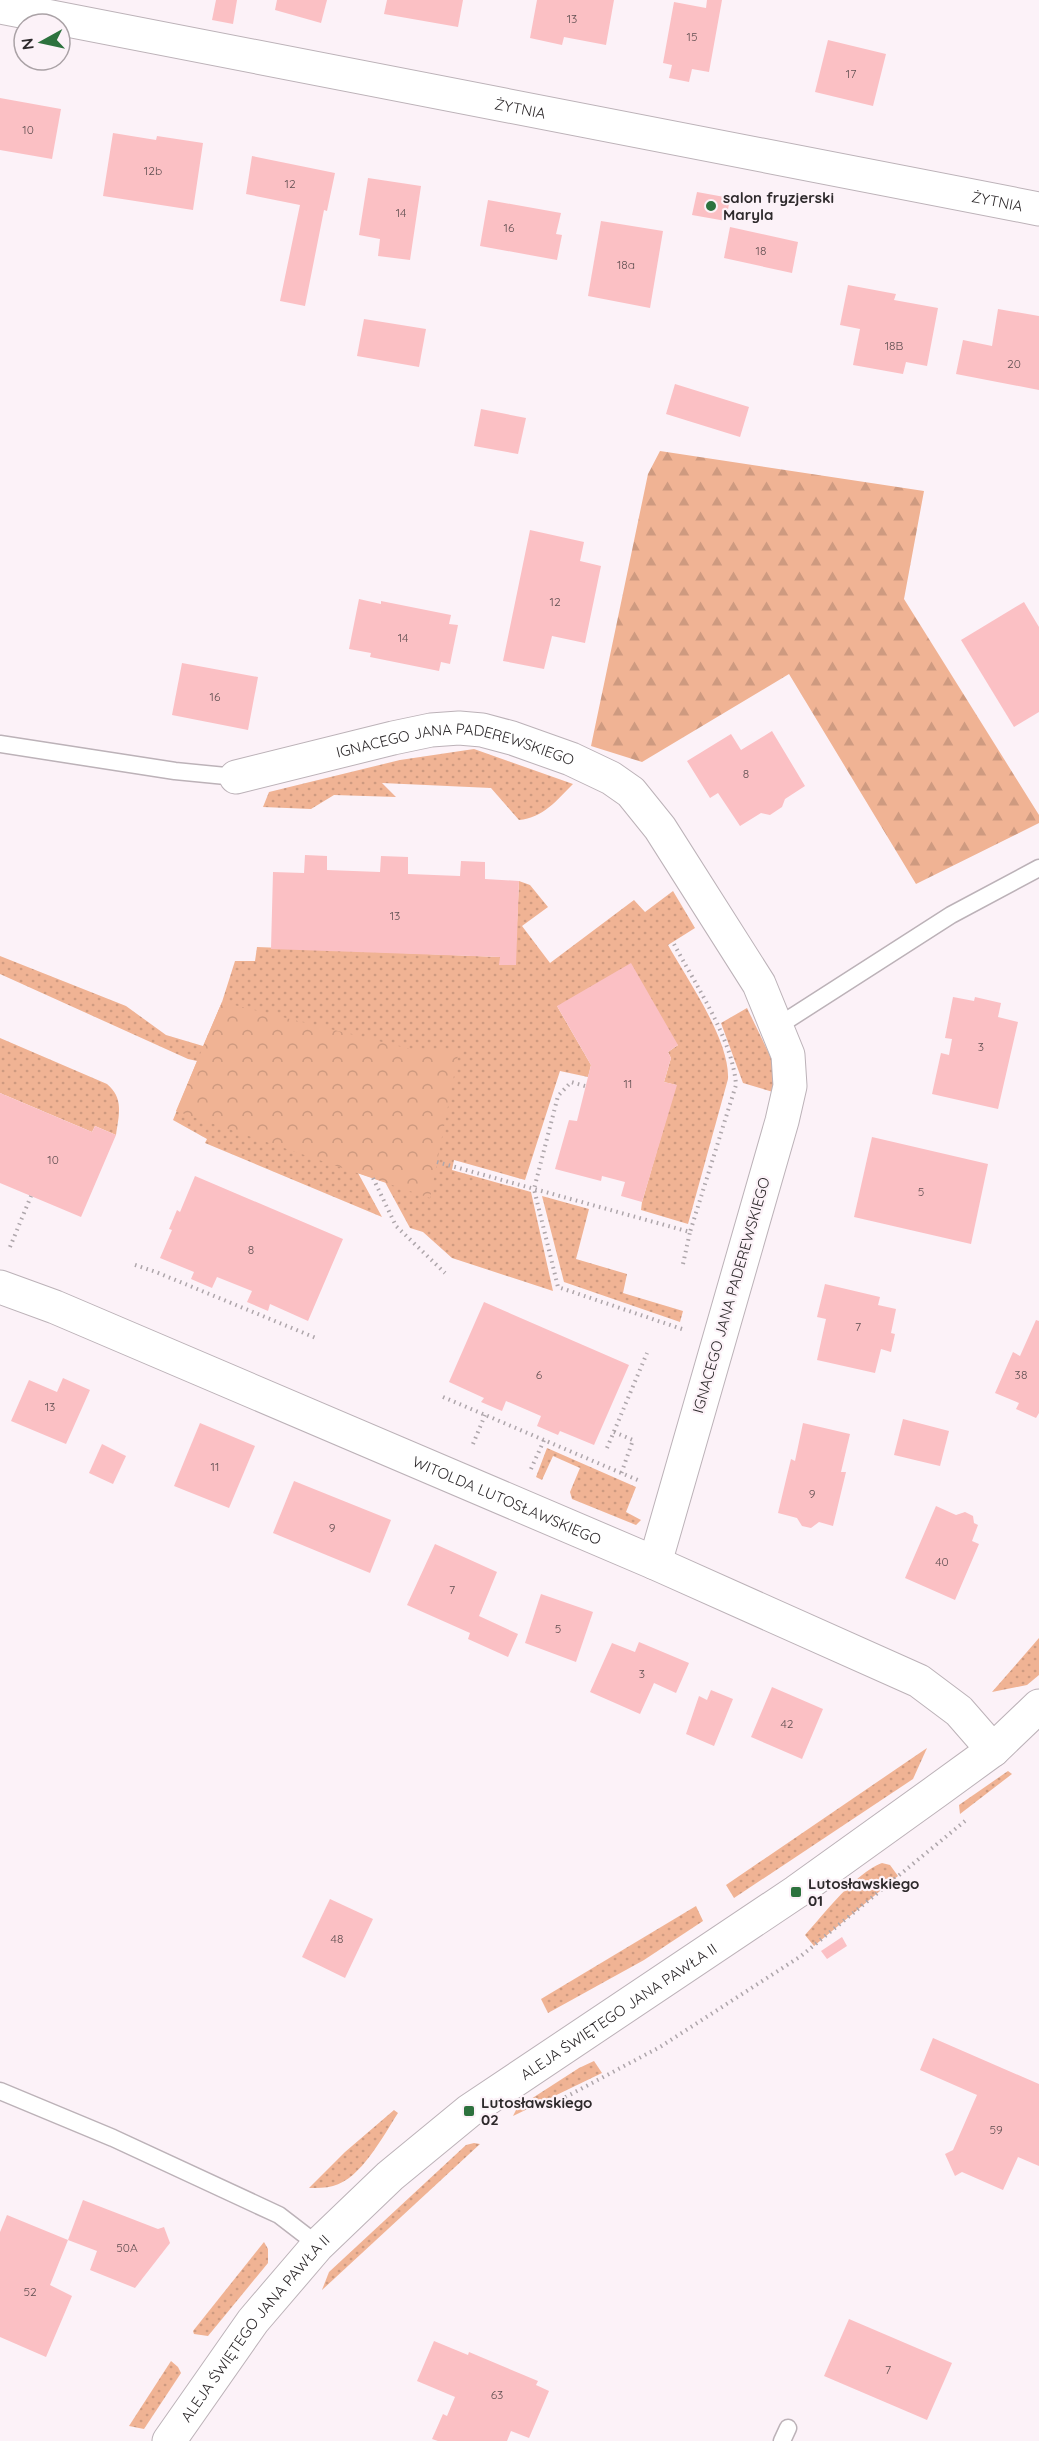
<svg xmlns="http://www.w3.org/2000/svg" width="1039" height="2441" font-family="Quicksand,sans-serif">
<style>
.grass{fill:url(#grass-dots)}
.forest{fill:url(#forest-firs)}
.park{fill:url(#park-crowns)}
.building{fill:#fbc0c4}
.lines{fill:none;stroke-linecap:round;stroke-linejoin:round}
.service-casing{stroke:#bcb2b8;stroke-width:19}
.minor-casing{stroke:#bcb2b8;stroke-width:35}
.path{stroke:#aea6ab;stroke-width:4;stroke-dasharray:1.5 4.5;stroke-linecap:butt}
.service{stroke:#fff;stroke-width:16}
.minor{stroke:#fff;stroke-width:33}
.poi-dot{fill:#2d723e;stroke:#fcf2f8;stroke-width:2}
.labels{text-anchor:middle;dominant-baseline:central;stroke-width:4.5;stroke-linejoin:round;paint-order:stroke}
.number-label{font-size:12px;fill:#615052}
.street-label{font-size:15px;fill:#2e2a2c;stroke:#fcf2f8}
.poi-label{font-size:15px;font-weight:bold;fill:#2e2a2c;stroke:#fcf2f8;text-anchor:start}
</style>
<defs>
<pattern id="grass-dots" width="8" height="8" patternUnits="userSpaceOnUse" patternTransform="scale(1.5)"><rect width="8" height="8" fill="#f0b394"/><path d="M2 2h.1M6 6h.1" fill="none" stroke="#ce9a80" stroke-width="1.8" stroke-linecap="round"/></pattern>
<pattern id="forest-firs" width="22" height="20" patternUnits="userSpaceOnUse" patternTransform="scale(1.5)"><rect width="22" height="20" fill="#f0b394"/><path d="M5 1l3.5 6h-7zM16 11l3.5 6h-7z" fill="#ce9a80"/></pattern>
<pattern id="park-crowns" width="20" height="18" patternUnits="userSpaceOnUse" patternTransform="scale(1.5)"><rect width="20" height="18" fill="#f0b394"/><path d="M2 6a3 3 0 1 1 6 0M12 15a3 3 0 1 1 6 0" fill="none" stroke="#ce9a80"/></pattern>
</defs>
<rect width="100%" height="100%" fill="#fcf2f8"/>
<!-- grass -->
<g class="grass">
<path d="M474 749 573 784C557 800 543 818 519 820L491 788 382 783 396 797 334 795 311 809 263 807 269 792 400 760Z"/>
<path d="M519 881 530 885 548 907 522 926 550 963 634 900 645 912 673 891 695 928 668 945C687 979 730 1040 728 1079L688 1224 641 1210 642 1202 676 1085 664 1082 671 1058 668 1052 678 1045 557 1006 591 1065 588 1077 560 1071 525 1180 454 1160 452 1170 531 1192 553 1291 452 1258 423 1232 410 1228 385 1182 358 1173 382 1217 205 1143 207 1139 173 1120 197 1061 188 1059 0 974V956L126 1006 166 1035 203 1046 222 1002 235 961H255L257 947 500 957V965H515Z"/>
<polygon points="747,1008 778,1072 773,1092 743,1083 721,1023"/>
<path d="M0 1038 107 1084C124 1098 119 1115 116 1135L95 1126 92 1132 0 1093Z"/>
<polygon points="542,1196 589,1209 576,1259 627,1274 623,1293 683,1311 680,1322 564,1282"/>
<polygon points="547,1448 636,1487 626,1512 641,1520 636,1525 572,1499 570,1492 580,1468 553,1456 542,1480 536,1477"/>
<polygon points="1039,1638 1039,1675 1027,1685 992,1692"/>
<polygon points="927,1748 913,1779 734,1898 726,1885"/>
<polygon points="1008,1771 1012,1774 960,1814 959,1805"/>
<path d="M882 1863 890 1865 898 1876 814 1946 805 1935C826 1912 854 1874 882 1863Z"/>
<polygon points="696,1906 703,1921 644,1960 548,2013 541,1999"/>
<polygon points="594,2061 602,2073 513,2116 517,2108 579,2068"/>
<path d="M394 2110 398 2113C383 2136 361 2179 333 2186 326 2188 317 2188 309 2188L345 2152Z"/>
<polygon points="474,2143 480,2144 322,2290 329,2272 466,2145"/>
<polygon points="264,2242 268,2249 268,2263 208,2336 194,2334 193,2331"/>
<polygon points="171,2361 178,2367 181,2373 144,2429 129,2426"/>
</g>
<!-- forest -->
<polygon class="forest" points="660,451 924,491 904,599 1039,815 1039,823 916,884 789,674 642,762 591,746 648,474"/>
<!-- park -->
<polygon class="park" points="222,1002 410,1049 459,1050 430,1198 176,1111"/>
<!-- building -->
<g class="building">
<polygon points="216,0 237,0 233,24 212,20"/>
<polygon points="277,0 327,0 321,23 275,10"/>
<polygon points="387,0 463,0 458,27 384,14"/>
<polygon points="537,0 614,0 606,45 564,37 562,45 530,38"/>
<polygon points="707,0 722,0 709,72 692,69 689,82 669,78 672,65 663,63 674,2 706,8"/>
<polygon points="828,40 886,54 873,106 815,92"/>
<polygon points="0,98 61,109 52,159 0,150"/>
<polygon points="113,133 156,140 157,136 203,143 193,210 103,196"/>
<polygon points="252,156 335,173 327,211 324,210 305,306 280,301 300,205 246,194"/>
<polygon points="368,178 421,186 410,260 378,256 380,239 359,235"/>
<polygon points="697,192 730,198 726,221 692,215"/>
<polygon points="488,200 561,213 556,234 562,235 557,260 480,246"/>
<polygon points="601,221 663,231 650,308 588,296"/>
<polygon points="730,227 798,242 792,273 724,258"/>
<polygon points="848,285 896,294 894,300 938,308 927,366 906,362 903,374 853,365 860,329 840,325"/>
<polygon points="998,309 1039,316 1039,390 956,374 963,340 992,346"/>
<polygon points="364,319 426,329 419,367 357,356"/>
<polygon points="675,384 749,407 740,437 666,414"/>
<polygon points="481,409 526,418 518,454 474,446"/>
<polygon points="530,530 584,542 580,561 601,566 585,643 552,636 544,669 503,661"/>
<polygon points="359,599 381,604 381,601 451,615 449,624 458,625 450,664 441,662 439,671 370,657 371,653 349,649"/>
<polygon points="1024,602 1039,627 1039,712 1014,727 961,640"/>
<polygon points="182,663 258,677 248,730 172,715"/>
<polygon points="772,731 805,786 785,799 782,807 770,815 761,813 740,826 718,793 710,798 687,761 731,734 741,750"/>
<polygon points="305,855 327,856 327,870 380,872 381,856 408,857 408,874 460,876 461,861 485,862 485,879 519,881 516,965 499,965 500,957 271,949 273,872 304,873"/>
<polygon points="631,963 678,1045 668,1052 671,1058 664,1082 677,1085 642,1202 621,1196 625,1182 602,1176 601,1181 555,1169 569,1120 577,1121 591,1065 557,1006"/>
<polygon points="953,997 974,1001 975,997 1001,1003 998,1017 1018,1022 998,1109 932,1094 941,1053 949,1055 952,1039 945,1038"/>
<polygon points="0,1093 92,1132 95,1126 116,1135 81,1217 0,1183"/>
<polygon points="872,1137 988,1164 971,1244 854,1217"/>
<polygon points="195,1176 343,1239 308,1321 270,1304 268,1311 247,1302 252,1291 217,1277 212,1288 191,1279 194,1272 160,1258 172,1230 169,1229 177,1210 180,1212"/>
<polygon points="825,1284 880,1297 878,1305 896,1309 891,1333 895,1334 891,1352 881,1349 875,1373 817,1360 826,1319 817,1317"/>
<polygon points="484,1302 629,1365 594,1445 560,1431 558,1435 537,1426 541,1416 506,1401 502,1411 481,1402 484,1398 449,1382"/>
<polygon points="1036,1320 1039,1321 1039,1413 1036,1418 1016,1409 1019,1403 995,1393 1013,1352 1020,1356"/>
<polygon points="63,1378 90,1390 66,1444 11,1421 29,1380 57,1392"/>
<polygon points="903,1419 949,1431 940,1466 894,1455"/>
<polygon points="200,1423 255,1446 229,1508 174,1486"/>
<polygon points="803,1423 850,1434 841,1472 846,1472 833,1526 819,1522 811,1528 802,1526 797,1518 778,1513 791,1459 795,1461"/>
<polygon points="102,1444 126,1456 113,1484 89,1473"/>
<polygon points="294,1481 391,1520 370,1573 273,1533"/>
<polygon points="936,1506 956,1515 965,1512 973,1516 974,1523 978,1525 972,1541 979,1544 955,1600 905,1578"/>
<polygon points="435,1544 497,1572 479,1616 518,1634 508,1657 468,1639 470,1633 407,1605"/>
<polygon points="541,1594 593,1612 576,1662 525,1643"/>
<polygon points="639,1642 689,1663 676,1693 654,1683 640,1714 590,1692 612,1643 635,1652"/>
<polygon points="772,1687 823,1709 802,1759 751,1737"/>
<polygon points="711,1690 733,1699 714,1746 686,1734 699,1696 707,1700"/>
<polygon points="330,1899 373,1919 345,1978 302,1957"/>
<polygon points="842,1937 847,1946 827,1959 821,1951"/>
<polygon points="933,2038 1039,2084 1039,2166 1018,2157 1003,2190 962,2172 955,2176 945,2154 953,2150 977,2095 920,2070"/>
<polygon points="83,2200 158,2229 164,2227 170,2243 135,2288 90,2270 97,2251 68,2240 50,2285 72,2296 46,2357 0,2337 0,2232 7,2215 68,2240"/>
<polygon points="849,2319 952,2363 927,2420 824,2376"/>
<polygon points="434,2341 468,2355 469,2352 538,2381 536,2385 549,2391 529,2438 511,2431 507,2441 438,2441 432,2439 443,2414 447,2416 455,2397 417,2381"/>
</g>
<g class="lines">
<!-- service casing -->
<g class="service-casing">
<g id="service">
<polyline points="0,744 175,771 236,777"/>
<polyline points="778,1026 951,915 1039,868"/>
<polyline points="0,2091 113,2138 279,2215 318,2245"/>
<polyline points="782,2441 788,2428"/>
</g>
</g>
<!-- minor casing -->
<g class="minor-casing">
<g id="minor">
<path id="s1" d="M0 7 1039 209"/>
<path id="s2" d="M236 777 393 738 431 730 459 728 482 730 512 738 571 759 611 778 631 792 660 828 759 984 788 1055 790 1086 782 1121 655 1563"/>
<path id="s3" d="M0 1287 55 1307 655 1563 919 1681 959 1711 993 1750"/>
<path id="s4" d="M169 2441 253 2321 318 2245 390 2176 469 2111 796 1892 938 1790 993 1750 1039 1706"/>
</g>
</g>
<!-- path -->
<g class="path">
<polyline points="585,1086 571,1082 558,1096 534,1189 558,1287 682,1329"/>
<path d="M437 1162 690 1232 736 1085C733 1040 695 984 674 944"/>
<polyline points="373,1178 396,1226 445,1273"/>
<polyline points="10,1247 31,1196"/>
<polyline points="683,1264 690,1232"/>
<polyline points="135,1265 156,1272 316,1338"/>
<polyline points="443,1397 640,1481"/>
<polyline points="614,1432 633,1440 621,1474"/>
<polyline points="473,1444 485,1415"/>
<polyline points="607,1448 647,1353"/>
<polyline points="531,1469 544,1440"/>
<polyline points="560,2100 660,2047 801,1956 965,1821"/>
</g>
<!-- service -->
<use href="#service" class="service"/>
<!-- minor -->
<use href="#minor" class="minor"/>
</g>
<!-- markers -->
<g class="poi-dot">
<circle cx="711" cy="206" r="6"/>
<rect x="790" y="1886" width="12" height="12" rx="3"/>
<rect x="463" y="2105" width="12" height="12" rx="3"/>
</g>
<g class="labels">
<!-- number labels -->
<g class="number-label">
<text x="572" y="18">13</text>
<text x="692" y="36">15</text>
<text x="851" y="73">17</text>
<text x="28" y="129">10</text>
<text x="153" y="170">12b</text>
<text x="290" y="183">12</text>
<text x="401" y="212">14</text>
<text x="509" y="227">16</text>
<text x="761" y="250">18</text>
<text x="626" y="264">18a</text>
<text x="894" y="345">18B</text>
<text x="1014" y="363">20</text>
<text x="555" y="601">12</text>
<text x="403" y="637">14</text>
<text x="215" y="696">16</text>
<text x="746" y="773">8</text>
<text x="395" y="915">13</text>
<text x="981" y="1046">3</text>
<text x="628" y="1083">11</text>
<text x="53" y="1159">10</text>
<text x="921" y="1191">5</text>
<text x="251" y="1249">8</text>
<text x="858" y="1326">7</text>
<text x="539" y="1374">6</text>
<text x="1021" y="1374">38</text>
<text x="50" y="1406">13</text>
<text x="215" y="1466">11</text>
<text x="812" y="1493">9</text>
<text x="332" y="1527">9</text>
<text x="942" y="1561">40</text>
<text x="452" y="1589">7</text>
<text x="558" y="1628">5</text>
<text x="642" y="1673">3</text>
<text x="787" y="1723">42</text>
<text x="337" y="1938">48</text>
<text x="996" y="2129">59</text>
<text x="127" y="2247">50A</text>
<text x="30" y="2291">52</text>
<text x="888" y="2369">7</text>
<text x="497" y="2394">63</text>
</g>
<!-- street labels -->
<g class="street-label">
<text stroke="none"><textPath href="#s1" startOffset="530">ŻYTNIA</textPath></text>
<text stroke="none"><textPath href="#s1" startOffset="1016">ŻYTNIA</textPath></text>
<text stroke="none"><textPath href="#s2" startOffset="226">IGNACEGO JANA PADEREWSKIEGO</textPath></text>
<text transform="translate(731 1295) rotate(-74)">IGNACEGO JANA PADEREWSKIEGO</text>
<text stroke="none"><textPath href="#s3" startOffset="550">WITOLDA LUTOSŁAWSKIEGO</textPath></text>
<text stroke="none"><textPath href="#s4" startOffset="628">ALEJA ŚWIĘTEGO JANA PAWŁA II</textPath></text>
<text stroke="none"><textPath href="#s4" startOffset="142">ALEJA ŚWIĘTEGO JANA PAWŁA II</textPath></text>
</g>
<!-- poi labels -->
<g class="poi-label">
<text x="723" y="197">salon fryzjerski<tspan x="723" dy="17">Maryla</tspan></text>
<text x="808" y="1883">Lutosławskiego<tspan x="808" dy="17">01</tspan></text>
<text x="481" y="2102">Lutosławskiego<tspan x="481" dy="17">02</tspan></text>
</g>
</g>
<!-- north arrow -->
<g transform="translate(42 42) rotate(262)"><circle r="28" fill="#fcf2f8" stroke="#aaa2a6" stroke-width="1.5"/>
<path d="M0-4.5L10 22L0 15L-10 22Z" fill="#2d723e"/>
<text y="-9" font-size="16" font-weight="bold" text-anchor="middle" fill="#2e2a2c">N</text>
</g>
</svg>
